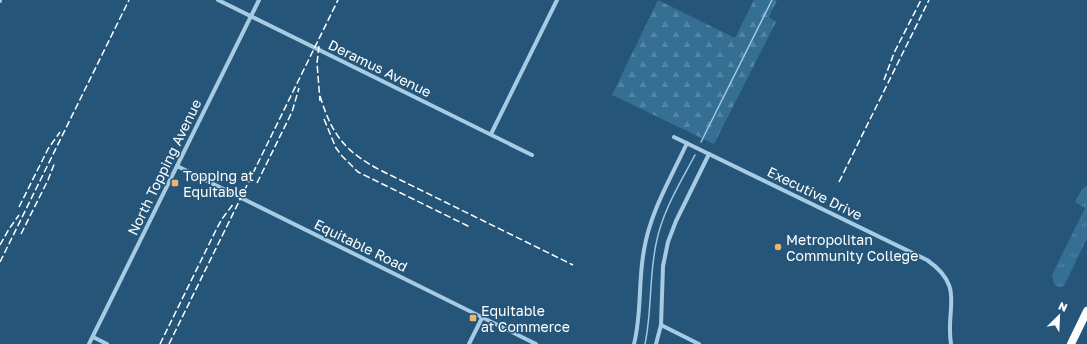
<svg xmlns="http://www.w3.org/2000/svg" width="1087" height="344" font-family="'Golos Text',sans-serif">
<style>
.grass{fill:url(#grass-tufts)}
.forest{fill:url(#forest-firs)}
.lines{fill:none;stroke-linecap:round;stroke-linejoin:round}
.stream{stroke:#9cc8e4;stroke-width:1.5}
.minor{stroke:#a7cbe3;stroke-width:4}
.motorway{stroke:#fff;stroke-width:8}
.rail{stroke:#fff;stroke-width:1.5;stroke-dasharray:7 3;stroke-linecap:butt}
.poi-dot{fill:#ecb46c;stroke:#255679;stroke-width:1.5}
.labels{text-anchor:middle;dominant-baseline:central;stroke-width:3;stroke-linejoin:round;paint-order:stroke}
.street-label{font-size:14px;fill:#fff;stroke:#255679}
.poi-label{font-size:14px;fill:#fff;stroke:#255679;text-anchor:start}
</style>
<defs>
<pattern id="grass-tufts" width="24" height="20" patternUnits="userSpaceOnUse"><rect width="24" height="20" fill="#366f94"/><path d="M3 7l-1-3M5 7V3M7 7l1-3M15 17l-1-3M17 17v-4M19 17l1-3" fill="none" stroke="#5485a4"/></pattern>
<pattern id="forest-firs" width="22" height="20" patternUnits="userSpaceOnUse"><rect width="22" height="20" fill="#366f94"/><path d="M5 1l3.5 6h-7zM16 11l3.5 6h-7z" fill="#5485a4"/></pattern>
</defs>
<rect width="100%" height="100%" fill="#255679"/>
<!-- grass -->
<polygon class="grass" points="1087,186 1087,238 1065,284 1062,287 1058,287 1054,284 1052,275 1085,208 1075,202 1082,189"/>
<!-- forest -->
<polygon class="forest" points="658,0 735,38 754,0 777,0 769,17 776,22 714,144 612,95"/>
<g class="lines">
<!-- stream -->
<g class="stream">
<polyline points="701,142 772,0"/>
<path d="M645 344C652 311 649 277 656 244 662 212 680 183 695 155"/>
</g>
<!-- minor -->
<g class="minor">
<polyline points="218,0 532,155"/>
<polyline points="0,1 0,0"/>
<polyline points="491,134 557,0"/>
<path d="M674 137 927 260C966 287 945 307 951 344"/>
<polyline points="177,166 536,344"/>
<polyline points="661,325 699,344"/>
<polyline points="93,337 107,344"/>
<polyline points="89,344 259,0"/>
<polyline points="469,344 482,318"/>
<path d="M634 344C642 313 638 281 644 250 650 212 671 178 687 143"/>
<polyline points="656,344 661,325 663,266 668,242 676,221 709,154"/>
</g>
<!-- motorway -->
<polyline class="motorway" points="1071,344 1087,311"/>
<!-- rail -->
<g class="rail">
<polyline points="319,46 317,63 320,101"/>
<polyline points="884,80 894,53 921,0"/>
<path d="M320 96C332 135 345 152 382 171L573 265"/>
<polyline points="324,119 336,148 342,156 358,172 470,227"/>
<polyline points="839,182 929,0"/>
<polyline points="257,183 292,112 299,88"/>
<polyline points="19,207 48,149 60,132"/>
<polyline points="21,234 48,180 55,162"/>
<polyline points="0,245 9,229 19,215"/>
<polyline points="0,262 129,0"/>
<polyline points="160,344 217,228 222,219 234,203"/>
<polyline points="169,344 338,0"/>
</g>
</g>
<!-- markers -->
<g class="poi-dot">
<rect x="171" y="179" width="8" height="8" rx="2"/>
<circle cx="778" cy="247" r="4"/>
<rect x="469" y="314" width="8" height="8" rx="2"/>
</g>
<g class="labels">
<!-- street labels -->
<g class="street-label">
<text transform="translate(380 68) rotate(26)">Deramus Avenue</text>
<text transform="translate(164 167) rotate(-64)">North Topping Avenue</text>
<text transform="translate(815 193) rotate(26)">Executive Drive</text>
<text transform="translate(361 245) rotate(26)">Equitable Road</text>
</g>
<!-- poi labels -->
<g class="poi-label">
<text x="183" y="175">Topping at<tspan x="183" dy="16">Equitable</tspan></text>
<text x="786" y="239">Metropolitan<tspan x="786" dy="16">Community College</tspan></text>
<text x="481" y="310">Equitable<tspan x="481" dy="16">at Commerce</tspan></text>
</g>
</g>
<!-- north arrow -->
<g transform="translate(1059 316) rotate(24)" stroke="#255679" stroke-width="3" paint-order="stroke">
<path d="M0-3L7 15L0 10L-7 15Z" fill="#ffffff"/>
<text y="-6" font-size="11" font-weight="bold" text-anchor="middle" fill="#ffffff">N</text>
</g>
</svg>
